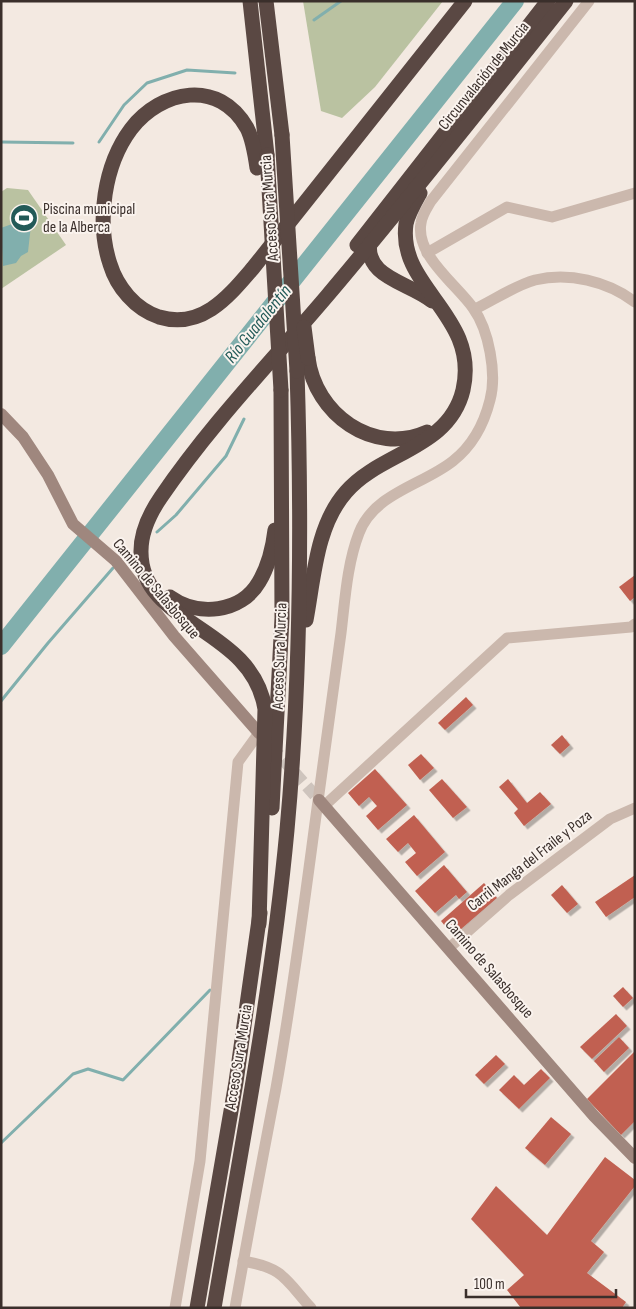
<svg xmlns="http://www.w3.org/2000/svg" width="636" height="1309" font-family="'Sofia Sans Condensed',sans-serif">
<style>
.green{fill:#bac2a1}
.water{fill:#81afad}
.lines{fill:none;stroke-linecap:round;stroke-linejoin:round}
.stream{stroke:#81afad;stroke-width:3}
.river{stroke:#81afad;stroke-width:18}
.building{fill:#c16151;filter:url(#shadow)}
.secondary-tunnel{stroke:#cec4bd;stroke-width:12;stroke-dasharray:12 6;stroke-linecap:butt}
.street{stroke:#cbb8ad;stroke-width:11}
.secondary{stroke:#9f877e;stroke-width:12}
.highway{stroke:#5a4843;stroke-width:15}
.highway-bridge{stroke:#5a4843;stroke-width:15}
.labels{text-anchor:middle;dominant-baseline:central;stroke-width:4;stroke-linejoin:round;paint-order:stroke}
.street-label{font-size:16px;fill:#3a2f2b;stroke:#faf3ee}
.poi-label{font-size:16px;fill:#3a2f2b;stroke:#faf3ee;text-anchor:start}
.water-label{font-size:18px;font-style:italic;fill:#225a58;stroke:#faf3ee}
</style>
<defs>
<filter id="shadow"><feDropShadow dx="3.5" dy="3.5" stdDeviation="0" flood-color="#0004"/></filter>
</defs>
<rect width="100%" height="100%" fill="#f3e9e1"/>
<!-- green -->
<g class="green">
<polygon points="303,1 443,1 375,87 342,118 321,111"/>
<polygon points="7,188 28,190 66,245 1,289 1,192"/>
</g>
<!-- water -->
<polygon class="water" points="18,218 31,225 28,252 21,256 16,263 3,266 1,228 12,224"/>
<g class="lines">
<!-- stream -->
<g class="stream">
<polyline points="314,20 341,1"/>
<polyline points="1,142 73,143"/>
<polyline points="99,142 124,105 147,83 187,70 235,73"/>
<polyline points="157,532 176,515 226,456 244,419"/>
<polyline points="1,701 48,643 113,568"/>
<polyline points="1,1143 73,1074 88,1069 123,1080 210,990"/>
</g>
<!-- river -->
<polyline class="river" points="1,646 515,1"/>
</g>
<!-- building -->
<g class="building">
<polygon points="635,575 635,597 630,601 619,587"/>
<polygon points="466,697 473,705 445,730 438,723"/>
<polygon points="562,735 570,745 560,754 551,745"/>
<polygon points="421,754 434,768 420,780 408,765"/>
<polygon points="375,769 407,805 378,830 366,816 377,806 369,797 359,806 348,793"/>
<polygon points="442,779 467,807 453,818 429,790"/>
<polygon points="508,779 527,803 540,792 551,804 524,826 514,813 518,809 499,787"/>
<polygon points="414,815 445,852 417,876 405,862 416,853 408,843 398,852 386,839"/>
<polygon points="444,865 467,892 459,899 456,895 435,913 415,891"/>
<polygon points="635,875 635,897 606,917 595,902"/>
<polygon points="484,883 497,898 453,936 441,921"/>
<polygon points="562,885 578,904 567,913 551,895"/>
<polygon points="623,987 633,998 623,1007 613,996"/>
<polygon points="616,1014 627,1026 592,1059 580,1047"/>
<polygon points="619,1037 629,1048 604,1072 594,1061"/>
<polygon points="635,1051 635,1121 621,1135 587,1099"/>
<polygon points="496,1055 505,1064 484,1084 475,1075"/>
<polygon points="541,1069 550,1078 519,1109 499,1090 514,1075 524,1085"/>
<polygon points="551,1117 571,1134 545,1165 525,1148"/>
<polygon points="605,1157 635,1180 635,1186 591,1241 604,1252 587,1273 626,1302 622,1308 521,1308 507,1290 524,1275 471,1219 496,1186 547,1235"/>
</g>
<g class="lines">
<!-- secondary-tunnel -->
<polyline class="secondary-tunnel" points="271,746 319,800"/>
<!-- street -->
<g class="street">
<polyline points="427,253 507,207 552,217 635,193"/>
<path d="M475 309C492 301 516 285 535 280 569 272 607 281 635 302"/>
<polyline points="324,806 507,638 631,627 635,624"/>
<polyline points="449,948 509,895 610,819 635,808"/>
<path d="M243 1261C284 1268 285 1279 311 1308"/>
<polyline points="175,1308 200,1161 238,762 259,733"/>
<path d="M235 1308C248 1234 262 1161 276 1088 293 993 305 897 318 801 326 745 333 689 341 633 345 600 347 564 359 533 374 493 423 485 453 461 472 446 484 424 490 400 497 374 489 330 473 308 457 285 415 255 421 223 422 215 427 208 431 201L589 1"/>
</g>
<!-- secondary -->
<g class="secondary">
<polyline points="1,414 23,437 48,475 73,524 116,561 174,636 259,733"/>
<polyline points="319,800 594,1116 635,1158"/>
</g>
<!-- highway -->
<g class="highway">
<polyline points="250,1 267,155"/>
<polyline points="266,1 282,135"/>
<path d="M257 168C255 154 253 140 247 128 219 78 161 90 131 129 104 165 96 222 110 264 117 287 135 309 159 317 202 330 229 296 253 268L465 1"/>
<path d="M370 240C363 278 409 282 432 301"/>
<polyline points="357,245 548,1"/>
<path d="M308 358C315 414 373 456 427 432"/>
<path d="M170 597C198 617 241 613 259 582 268 567 273 547 275 530"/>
<path d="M306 620C314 578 316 526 346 492 380 452 449 449 463 390 480 315 397 288 406 224 408 214 415 202 420 193"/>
<polyline points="272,808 282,618 281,390"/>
<path d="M259 924 265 709C252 626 140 626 141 551 141 531 150 513 161 497 210 425 271 362 327 296 409 199 487 100 566 1"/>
<polyline points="197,1308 236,1082 260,913"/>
<path d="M214 1308C241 1149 272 991 287 830 301 677 302 524 297 371"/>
</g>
<!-- highway-bridge -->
<g class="highway-bridge">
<polyline points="282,135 297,371"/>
<polyline points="267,155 281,390"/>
<polyline points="304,327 308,358"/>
</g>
</g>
<!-- icons -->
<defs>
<g id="stadium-disc" transform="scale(1.4375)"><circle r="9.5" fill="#225a58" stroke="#faf3ee"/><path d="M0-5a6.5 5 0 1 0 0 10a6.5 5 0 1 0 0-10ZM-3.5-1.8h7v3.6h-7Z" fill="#fff"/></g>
</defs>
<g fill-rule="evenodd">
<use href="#stadium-disc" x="24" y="218"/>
</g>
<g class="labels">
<!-- street labels -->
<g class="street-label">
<text transform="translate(484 76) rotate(-51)">Circunvalación de Murcia</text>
<text transform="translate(270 208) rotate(-94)">Acceso Sur a Murcia</text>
<text transform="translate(156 589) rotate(50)">Camino de Salasbosque</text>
<text transform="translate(280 656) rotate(-88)">Acceso Sur a Murcia</text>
<text transform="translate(530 861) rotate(-38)">Carril Manga del Fraile y Poza</text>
<text transform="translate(489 969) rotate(49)">Camino de Salasbosque</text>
<text transform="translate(239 1057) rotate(-81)">Acceso Sur a Murcia</text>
</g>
<!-- poi labels -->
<g class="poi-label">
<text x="43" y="209">Piscina municipal<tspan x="43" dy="18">de la Alberca</tspan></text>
</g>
<!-- water labels -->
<g class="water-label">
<text transform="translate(258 324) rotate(-51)">Río Guadalentín</text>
</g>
</g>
<!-- border -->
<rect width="636" height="1309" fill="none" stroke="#3a2f2b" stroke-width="5"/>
<!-- scale -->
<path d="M466 1289v8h150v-8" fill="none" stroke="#3a2f2b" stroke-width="2.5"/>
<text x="474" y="1289" font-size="15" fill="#3a2f2b" stroke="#faf3ee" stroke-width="4" paint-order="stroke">100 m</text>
</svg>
